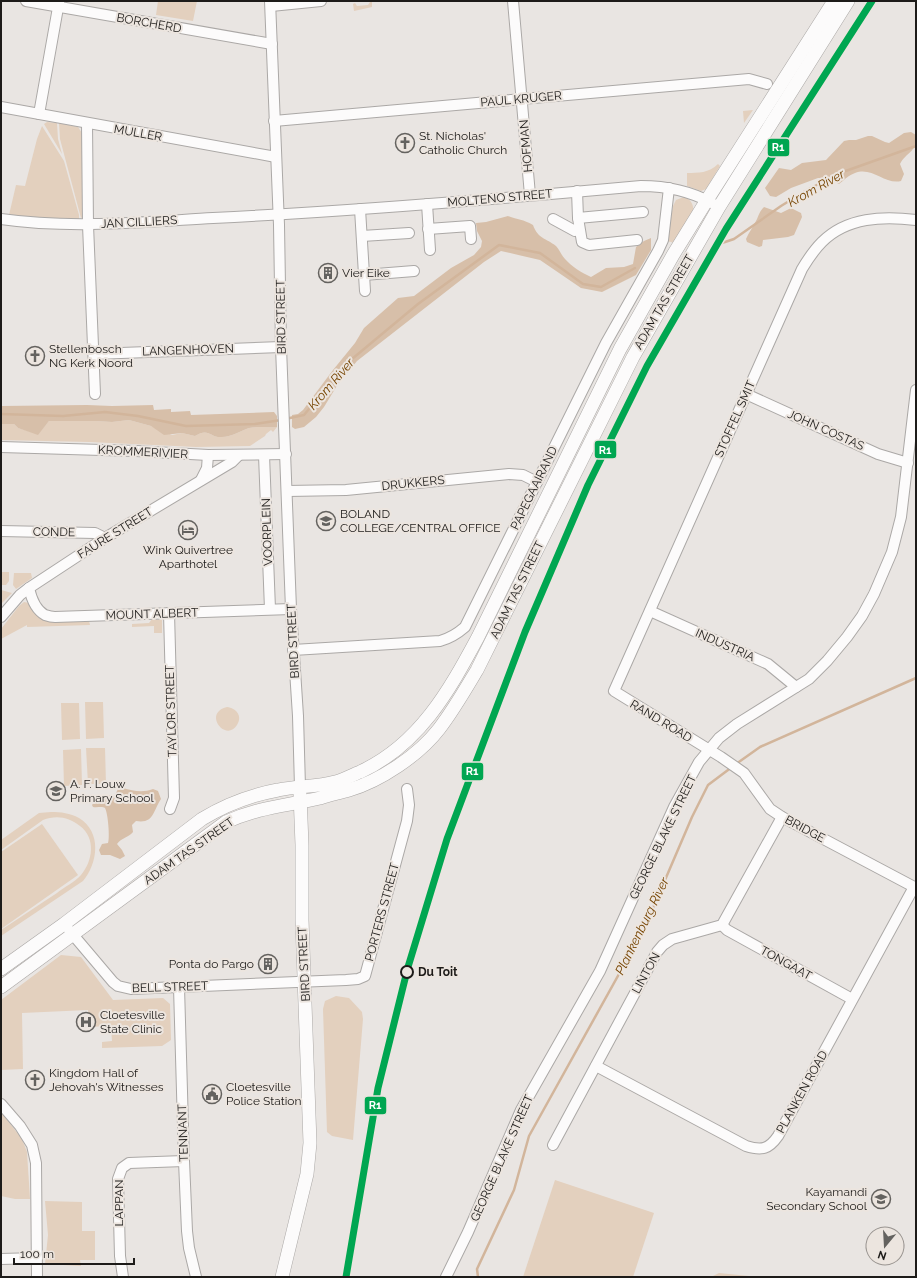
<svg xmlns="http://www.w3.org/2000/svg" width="917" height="1278" font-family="Raleway,sans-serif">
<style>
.green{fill:#e3d0be}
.forest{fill:#d7bfa9}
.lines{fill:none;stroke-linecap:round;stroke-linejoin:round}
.stream{stroke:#d2b59b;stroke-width:2.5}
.minor-casing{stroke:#aba8a6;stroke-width:12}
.major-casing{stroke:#aba8a6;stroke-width:14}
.minor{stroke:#fcfbfb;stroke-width:10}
.major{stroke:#fcfbfb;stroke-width:13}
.rail-1-casing{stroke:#ece5df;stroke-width:10}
.rail-1{stroke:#00a651;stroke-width:7}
.stop-dot{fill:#ece5df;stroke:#1d1b19;stroke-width:2}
.labels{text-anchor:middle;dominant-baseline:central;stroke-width:4;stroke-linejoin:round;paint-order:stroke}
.street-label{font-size:12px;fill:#1d1b19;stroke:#ece5df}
.poi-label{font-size:12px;fill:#1d1b19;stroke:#ece5df;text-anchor:start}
.stop-label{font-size:12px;font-weight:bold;fill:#1d1b19;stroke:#ece5df;text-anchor:start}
.water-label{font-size:13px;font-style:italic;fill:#764400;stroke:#ece5df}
.line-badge{stroke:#ece5df;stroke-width:1.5}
.badge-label{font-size:11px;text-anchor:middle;font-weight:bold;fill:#fff}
</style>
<rect width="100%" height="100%" fill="#e9e5e2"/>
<!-- green -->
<g class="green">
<polygon points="158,1 197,1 193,21 156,15"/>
<polygon points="370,2 372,2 372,7 354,11 353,4 355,3 357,6 368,5"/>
<polygon points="753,110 744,123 743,111"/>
<polygon points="47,122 57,123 58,139 62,154 44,124"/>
<polygon points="59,123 78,127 82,133 84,216 81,218 60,139"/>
<polygon points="42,126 64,161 79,215 79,219 39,218 9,215 16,185 25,186 37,139"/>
<path d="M718 164 720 166 706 189 701 191 687 186V173C698 173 709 173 718 164Z"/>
<path d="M684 197C691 199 694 205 693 212L675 243 667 241 673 206 676 200Z"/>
<path d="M129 420 151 426 172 435 182 433 195 436C209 427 210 438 222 437 231 437 240 431 249 428 259 426 268 428 277 427L273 432 271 430 266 434 265 436 250 446 196 447 89 442 1 440V424H14L18 428 38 434 49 421H96L112 422Z"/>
<polygon points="1,572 9,572 9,581 6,585 1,585"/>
<polygon points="14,573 31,573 32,578 16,589 13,585"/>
<polygon points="1,590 12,593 1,604"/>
<polygon points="24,602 29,603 35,608 87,620 89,621 90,625 27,627 27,625 1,639 1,629 19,606"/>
<polygon points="152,619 162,620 162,633 154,633 154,626 132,627 132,624 149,623"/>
<polygon points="85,702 103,702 104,738 86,739"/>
<polygon points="61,703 79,703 80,739 62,740"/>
<path d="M227 707C236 708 243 716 237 725 226 743 202 713 227 707Z"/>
<polygon points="86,748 105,748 106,784 88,784"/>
<polygon points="81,749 82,785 64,786 63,750"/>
<path d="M51 812C61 812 70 813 79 818 102 832 98 863 83 881L1 936V930C20 918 38 905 57 893 64 887 75 882 81 875 93 861 96 838 80 826 69 817 56 815 43 820L1 850V840L39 813Z"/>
<polygon points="42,824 78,875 1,929 1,852"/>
<polygon points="61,955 81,957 113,1000 163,998 170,1004 171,1040 162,1046 102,1048 102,1042 112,1041 111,1026 89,1027 88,1010 22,1013 23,1069 1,1070 1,1000"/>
<polygon points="336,996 349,998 362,1012 363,1019 353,1140 332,1136 327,1132 323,1009 325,1001"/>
<polygon points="1,1112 22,1139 27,1152 30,1199 15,1199 1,1196"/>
<polygon points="555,1180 654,1213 633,1277 523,1277"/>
<polygon points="45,1201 82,1202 82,1231 95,1231 95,1260 80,1260 81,1266 45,1264 48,1235"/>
<polygon points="719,1273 759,1277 711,1277"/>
</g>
<!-- forest -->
<g class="forest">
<path d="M911 132 916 135C917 153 906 152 900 164L904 174 901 181C885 185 872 166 855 173 849 175 844 180 839 184L827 178H818L791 188 776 197 770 196 765 188 779 168 791 170 802 163 826 160 844 141 849 140H856L868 136H872L885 142 889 143 904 133Z"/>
<path d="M764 207 781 213 791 208 801 213 802 217 794 235 788 237 763 240 762 246 759 247 747 242 746 239C749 232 753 227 756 221 759 215 759 212 764 207Z"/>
<path d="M508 216C518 220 523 219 533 225 538 239 546 238 556 246 560 250 561 255 565 259 571 266 582 273 591 277L606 268 624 267 633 264 636 247 644 241 651 238V250L636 275 602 292 581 288 540 260 501 251 484 262 357 361 338 384 324 407 316 417 304 427 295 429 292 427V415L298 414 303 410 333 370 355 343 364 328 398 298 414 296 451 268 474 255 481 247 482 241 477 231 476 223 486 222Z"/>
<path d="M87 405 112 406 153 405 154 410 171 409V412L190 411 191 415 274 412 277 416V427C268 428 259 426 249 428 240 431 231 437 222 437 210 438 209 427 195 436L182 433 164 435 151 426 129 420 112 422 96 421H49L38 435 18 428 14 424H1V406Z"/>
<path d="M123 788C133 791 143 793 153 789L158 791 161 799C153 811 154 824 136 821L132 825 133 832C129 837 121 838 117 844L122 850 125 856 120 859 110 855H101L99 850 102 844 108 843C110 838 108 813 105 808 102 806 97 808 93 807L92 805C97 798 106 795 115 795L118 789Z"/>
</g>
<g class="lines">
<!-- stream -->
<g class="stream">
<polyline points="722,243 734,239 781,206 807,190 840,173 916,146"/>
<polyline points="1,414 63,416 105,412 138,416 186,426 255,424 281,420"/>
<polyline points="285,419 304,415 346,364 418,304 499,245 540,253 583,284 601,287 635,268"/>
<polyline points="736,764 760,747 916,678"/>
<polyline points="478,1277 477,1269 514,1190 529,1136 644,929 692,817 708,785 732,767"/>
</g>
<!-- minor casing -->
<g class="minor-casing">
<g id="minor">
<polyline points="26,1 272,44"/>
<polyline points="270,1 279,225 281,347 291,609 298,716 300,787"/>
<polyline points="513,1 530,195"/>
<polyline points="271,6 321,1"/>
<polyline points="1,107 276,157"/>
<polyline points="39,114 59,2"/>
<polyline points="274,121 749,79 767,84"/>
<polyline points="87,124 88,225 95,394"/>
<polyline points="577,191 578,218 582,242 589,245 637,240"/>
<polyline points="427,204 430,250"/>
<polyline points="360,209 365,291"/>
<polyline points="578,218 643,212"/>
<path d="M1 219C71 229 143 222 213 218 356 211 498 199 641 186 666 186 690 191 712 203"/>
<polyline points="553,219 575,231 579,230"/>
<path d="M916 220C883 216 847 217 822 242 814 250 808 259 802 269L614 691 721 757 744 773 770 809 782 817 916 888"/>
<polyline points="428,229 470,226 471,239"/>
<polyline points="362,236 409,233"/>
<polyline points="364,275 414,271"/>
<polyline points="94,354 281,347"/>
<polyline points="746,394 878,454 908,463"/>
<polyline points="1,447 136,451 208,455 286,454"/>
<polyline points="264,455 270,609"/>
<polyline points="201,480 207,468 208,455"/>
<polyline points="287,491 346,490 509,474 523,475 537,482"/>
<polyline points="1,531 95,533 105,538"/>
<path d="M29 588C31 597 36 610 45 615 48 616 52 617 55 617L291 609"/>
<polyline points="650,611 768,664 796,687"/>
<polyline points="169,613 174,798 170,809"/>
<polyline points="1,617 20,595 29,588 105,538 232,462 239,455"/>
<path d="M293 650 440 641C451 638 457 634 465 627L606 343 658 251 663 240 669 188"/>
<polyline points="722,925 727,930 852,999"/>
<polyline points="69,930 113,982 118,986 131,989 346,980 358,979 365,976 407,821 409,805 407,789"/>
<polyline points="179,987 184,1161 187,1231 189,1248 196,1277"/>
<path d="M596 1066 746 1146C762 1151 769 1149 778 1136L914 887"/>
<polyline points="1,1104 20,1126 32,1145 36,1163 37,1277"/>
<polyline points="553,1145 657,952 663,945 672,939 722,925 782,817"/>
<polyline points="1,1259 37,1258"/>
<polyline points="123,1277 120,1256 118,1179 122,1168 129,1163 184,1161"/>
<polyline points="446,1277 468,1232 521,1110 600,971 674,807 699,762 719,738 737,724 809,679 827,661 847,637 862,616 874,594 892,552 901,517 916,390"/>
</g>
</g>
<!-- major casing -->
<g class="major-casing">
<g id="major">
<path d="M1 969 64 924 202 819C225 805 251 795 278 790 297 786 317 787 335 782 344 780 352 775 360 772 419 745 449 691 478 637L620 349 673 255 707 200 834 1"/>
<path d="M1 987 226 822C259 807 285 806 320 798 329 795 339 793 349 790 380 781 419 755 439 729 453 711 465 690 477 670L633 357 719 207 848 1"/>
<polyline points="282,1277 307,1174 310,1143 302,920 302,845 300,794"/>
</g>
</g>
<!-- minor -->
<use href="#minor" class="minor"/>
<!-- major -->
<use href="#major" class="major"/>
<!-- rail-1 casing -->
<g class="rail-1-casing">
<polyline id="rail-1" points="346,1277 378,1088 408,967 447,839 525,632 588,485 647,366 726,229 872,1"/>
</g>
<!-- rail-1 -->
<use href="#rail-1" class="rail-1"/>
</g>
<!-- icons -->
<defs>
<g id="church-ring" transform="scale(1)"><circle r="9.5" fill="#ece5df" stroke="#64625f" stroke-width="1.5"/><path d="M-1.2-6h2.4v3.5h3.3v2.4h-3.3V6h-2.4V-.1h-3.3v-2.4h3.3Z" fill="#64625f"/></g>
<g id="building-ring" transform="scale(1)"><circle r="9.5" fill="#ece5df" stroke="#64625f" stroke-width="1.5"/><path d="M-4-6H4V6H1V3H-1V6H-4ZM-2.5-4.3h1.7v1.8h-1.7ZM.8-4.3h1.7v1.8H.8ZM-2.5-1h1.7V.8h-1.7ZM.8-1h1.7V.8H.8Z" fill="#64625f"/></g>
<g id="school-ring" transform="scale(1)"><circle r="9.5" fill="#ece5df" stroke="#64625f" stroke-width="1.5"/><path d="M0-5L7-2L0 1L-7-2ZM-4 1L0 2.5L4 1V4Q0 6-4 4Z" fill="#64625f"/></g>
<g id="hotel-ring" transform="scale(1)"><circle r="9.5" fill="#ece5df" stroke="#64625f" stroke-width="1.5"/><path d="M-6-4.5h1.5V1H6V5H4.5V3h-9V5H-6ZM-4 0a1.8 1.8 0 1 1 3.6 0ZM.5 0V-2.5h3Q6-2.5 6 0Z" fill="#64625f"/></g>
<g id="hospital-ring" transform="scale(1)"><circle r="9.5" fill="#ece5df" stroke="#64625f" stroke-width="1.5"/><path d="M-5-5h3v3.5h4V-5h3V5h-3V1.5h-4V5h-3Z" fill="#64625f"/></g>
<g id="civic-ring" transform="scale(1)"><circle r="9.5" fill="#ece5df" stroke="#64625f" stroke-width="1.5"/><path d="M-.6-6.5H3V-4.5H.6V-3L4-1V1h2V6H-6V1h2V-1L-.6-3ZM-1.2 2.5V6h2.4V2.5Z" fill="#64625f"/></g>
</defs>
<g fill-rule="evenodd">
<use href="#church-ring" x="405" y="143"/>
<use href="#building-ring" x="328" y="273"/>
<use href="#church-ring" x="35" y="356"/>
<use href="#school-ring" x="326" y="521"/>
<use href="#hotel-ring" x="188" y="530"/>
<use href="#school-ring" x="56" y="791"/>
<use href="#building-ring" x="268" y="964"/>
<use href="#hospital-ring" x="86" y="1022"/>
<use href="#church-ring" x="35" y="1080"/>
<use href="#civic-ring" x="212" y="1094"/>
<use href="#school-ring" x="881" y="1199"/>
</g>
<!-- markers -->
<circle class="stop-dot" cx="407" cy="972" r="6"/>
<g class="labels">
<!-- street labels -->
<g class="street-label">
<text transform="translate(149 23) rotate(10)">BORCHERD</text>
<text transform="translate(521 99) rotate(-5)">PAUL KRUGER</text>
<text transform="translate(138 133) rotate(10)">MULLER</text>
<text transform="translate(526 146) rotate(-95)">HOFMAN</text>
<text transform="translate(500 198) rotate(-5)">MOLTENO STREET</text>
<text transform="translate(139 222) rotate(-3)">JAN CILLIERS</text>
<text transform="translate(664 302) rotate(-60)">ADAM TAS STREET</text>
<text transform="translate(281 317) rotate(-91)">BIRD STREET</text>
<text transform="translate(188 350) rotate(-2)">LANGENHOVEN</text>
<text transform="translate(735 419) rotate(-66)">STOFFEL SMIT</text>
<text transform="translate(826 430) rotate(24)">JOHN COSTAS</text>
<text transform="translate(143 452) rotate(3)">KROMMERIVIER</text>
<text transform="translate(413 483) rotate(-6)">DRUKKERS</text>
<text transform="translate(534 488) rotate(-64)">PAPEGAAIRAND</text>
<text transform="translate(54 532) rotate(1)">CONDE</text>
<text transform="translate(267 532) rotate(-92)">VOORPLEIN</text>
<text transform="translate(115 533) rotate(-32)">FAURE STREET</text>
<text transform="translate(517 590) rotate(-64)">ADAM TAS STREET</text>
<text transform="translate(152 614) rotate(-2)">MOUNT ALBERT</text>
<text transform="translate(293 641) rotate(-93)">BIRD STREET</text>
<text transform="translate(725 645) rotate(24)">INDUSTRIA</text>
<text transform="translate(171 711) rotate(-92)">TAYLOR STREET</text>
<text transform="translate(661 721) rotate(31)">RAND ROAD</text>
<text transform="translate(805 829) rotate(28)">BRIDGE</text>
<text transform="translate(663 837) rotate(-64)">GEORGE BLAKE STREET</text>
<text transform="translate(189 851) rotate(-35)">ADAM TAS STREET</text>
<text transform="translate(382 912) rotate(-75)">PORTERS STREET</text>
<text transform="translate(786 963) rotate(29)">TONGAAT</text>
<text transform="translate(304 964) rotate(-93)">BIRD STREET</text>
<text transform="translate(646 973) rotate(-61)">LINTON</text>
<text transform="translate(170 987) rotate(-2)">BELL STREET</text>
<text transform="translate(802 1092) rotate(-61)">PLANKEN ROAD</text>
<text transform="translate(183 1133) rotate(-92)">TENNANT</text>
<text transform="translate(502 1158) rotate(-66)">GEORGE BLAKE STREET</text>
<text transform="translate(119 1203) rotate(-90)">LAPPAN</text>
</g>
<!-- poi labels -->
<g class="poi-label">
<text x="419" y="136">St. Nicholas'<tspan x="419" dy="14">Catholic Church</tspan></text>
<text x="342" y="273">Vier Eike</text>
<text x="49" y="349">Stellenbosch<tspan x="49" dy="14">NG Kerk Noord</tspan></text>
<text x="340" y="514">BOLAND<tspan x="340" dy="14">COLLEGE/CENTRAL OFFICE</tspan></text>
<text x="188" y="550" text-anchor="middle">Wink Quivertree<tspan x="188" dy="14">Aparthotel</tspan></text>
<text x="70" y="784">A. F. Louw<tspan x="70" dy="14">Primary School</tspan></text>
<text x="254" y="964" text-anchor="end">Ponta do Pargo</text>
<text x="100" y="1015">Cloetesville<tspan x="100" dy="14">State Clinic</tspan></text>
<text x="49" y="1073">Kingdom Hall of<tspan x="49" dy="14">Jehovah's Witnesses</tspan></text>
<text x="226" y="1087">Cloetesville<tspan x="226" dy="14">Police Station</tspan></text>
<text x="867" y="1192" text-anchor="end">Kayamandi<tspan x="867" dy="14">Secondary School</tspan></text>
</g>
<!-- stop labels -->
<g class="stop-label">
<text x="418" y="972">Du Toit</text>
</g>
<!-- water labels -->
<g class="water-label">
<text transform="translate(816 188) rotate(-29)">Krom River</text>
<text transform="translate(331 384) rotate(-49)">Krom River</text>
<text transform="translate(642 926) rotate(-64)">Plankenburg River</text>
</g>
</g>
<g class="line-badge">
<rect x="767" y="138" width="23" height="19" rx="4" fill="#00a651"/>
<rect x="594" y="440" width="23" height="19" rx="4" fill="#00a651"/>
<rect x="461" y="762" width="23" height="19" rx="4" fill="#00a651"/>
<rect x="364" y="1096" width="23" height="19" rx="4" fill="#00a651"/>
</g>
<g class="badge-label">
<text x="778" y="151">R1</text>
<text x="605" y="454">R1</text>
<text x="472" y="775">R1</text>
<text x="375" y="1109">R1</text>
</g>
<!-- border -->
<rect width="917" height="1278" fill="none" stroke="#1d1b19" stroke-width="4"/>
<!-- north arrow -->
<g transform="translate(885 1246) rotate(198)"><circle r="19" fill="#ece5df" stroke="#999490"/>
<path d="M0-3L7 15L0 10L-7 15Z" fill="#64625f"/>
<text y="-6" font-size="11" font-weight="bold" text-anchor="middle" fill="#1d1b19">N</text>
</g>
<!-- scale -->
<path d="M14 1258v6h120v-6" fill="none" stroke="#1d1b19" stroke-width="2"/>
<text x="20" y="1258" font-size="12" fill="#1d1b19" stroke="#ece5df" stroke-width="3" paint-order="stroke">100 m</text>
</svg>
